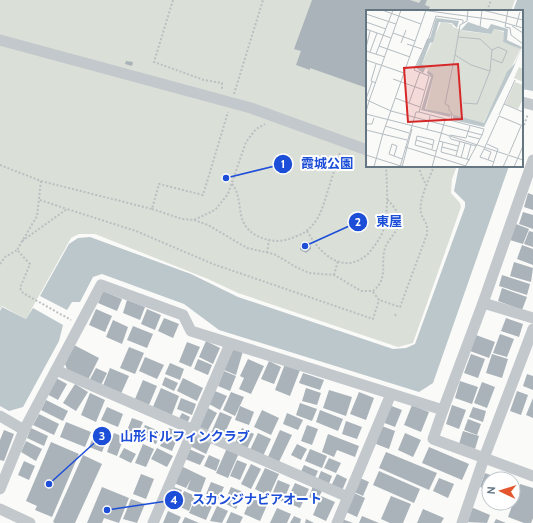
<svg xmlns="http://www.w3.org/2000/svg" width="533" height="523" font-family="Cabin,'Noto Sans JP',sans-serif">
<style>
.green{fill:#dadfd7}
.water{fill:#bbc7cb}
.building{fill:#aab3b9}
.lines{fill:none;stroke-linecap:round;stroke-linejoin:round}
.path{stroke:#bbbfc2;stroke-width:2;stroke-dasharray:2 2;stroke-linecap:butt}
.minor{stroke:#c3c8cc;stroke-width:11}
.inset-road{fill:none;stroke:#b5bdc2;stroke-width:1}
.view{fill:#d62828;fill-opacity:0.15;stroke:#d62828;stroke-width:2}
.inset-edge{fill:none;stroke:#657683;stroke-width:2}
.leader{fill:none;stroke:#1d4ed8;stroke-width:1.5}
.callout-dot{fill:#1d4ed8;stroke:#fff;stroke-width:1.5}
.mark-label{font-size:12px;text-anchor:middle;font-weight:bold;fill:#fff}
.callout-label{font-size:13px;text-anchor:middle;font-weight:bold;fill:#1d4ed8;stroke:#fff;stroke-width:4;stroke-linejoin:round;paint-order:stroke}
</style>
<rect width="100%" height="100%" fill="#fafaf8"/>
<!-- green -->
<polygon class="green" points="0,0 515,0 511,11 367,11 367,166 457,166 452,179 451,193 460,203 461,207 413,343 398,347 238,293 208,279 95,234 79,234 71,238 26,319 2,306 0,309"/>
<!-- water -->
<g class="water">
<polygon points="517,0 533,0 533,91 522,89 522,11 513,11"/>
<polygon points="459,166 509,166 433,383 419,392 219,330 184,304 102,274 93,277 80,302 72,302 67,310 40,296 69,244 78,238 90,237 191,274 238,297 393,349 406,348 415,344 465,207 465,202 454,191"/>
<polygon points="2,307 26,319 33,308 63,325 59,341 23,407 9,411 0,406 0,311"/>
</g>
<!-- building -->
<g class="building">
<polygon points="312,0 410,0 419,3 421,0 427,0 425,5 430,7 428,11 367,11 367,88 310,68 310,70 296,65 301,51 294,49"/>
<polygon points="126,61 133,62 132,66 125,64"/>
<polygon points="528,193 533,195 533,210 524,207"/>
<polygon points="523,212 533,215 533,229 519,224"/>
<polygon points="516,224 529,229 523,244 510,240"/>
<polygon points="529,231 533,232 533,247 524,244"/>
<polygon points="305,241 310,243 311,249 306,253 300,250 300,244"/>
<polygon points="522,245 533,249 533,265 517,259"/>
<polygon points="514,262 533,268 531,282 510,276"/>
<polygon points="502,275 530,284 527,295 499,286"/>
<polygon points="502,288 527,297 522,310 498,301"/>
<polygon points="103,291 122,299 117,311 98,303"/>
<polygon points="127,300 145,307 140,320 123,313"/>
<polygon points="96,309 112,316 105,332 89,325"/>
<polygon points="147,309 161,315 155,330 141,324"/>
<polygon points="164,318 179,324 173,338 158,331"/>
<polygon points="506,318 523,324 519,337 501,331"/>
<polygon points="113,320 128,327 122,344 106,337"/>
<polygon points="133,326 153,334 147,348 127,340"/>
<polygon points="500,334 514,339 507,357 493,353"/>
<polygon points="476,335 495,342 489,358 470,351"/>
<polygon points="206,341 220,348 213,364 199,357"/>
<polygon points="187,342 200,347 191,367 179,362"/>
<polygon points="74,345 99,358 87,382 68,372 65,364"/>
<polygon points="129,347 144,353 135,374 120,368"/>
<polygon points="233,348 243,351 236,375 224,370"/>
<polygon points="471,354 485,359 478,378 464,373"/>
<polygon points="492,354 508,359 502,378 486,373"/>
<polygon points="145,357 164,365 157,379 139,371"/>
<polygon points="198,359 212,365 208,375 194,369"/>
<polygon points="248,359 264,366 251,394 239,389 244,378 240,376"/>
<polygon points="269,361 281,367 274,384 261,379"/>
<polygon points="170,363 184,369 180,380 165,374"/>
<polygon points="285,364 300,370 290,396 275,390"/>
<polygon points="96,368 107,373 100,387 89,381"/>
<polygon points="110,368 129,376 120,396 102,388"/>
<polygon points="224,371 236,376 230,391 218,386"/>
<polygon points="303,373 324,380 320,390 299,383"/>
<polygon points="527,374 533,376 533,390 523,386"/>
<polygon points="165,377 178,383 174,391 162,385"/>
<polygon points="56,378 67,384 58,400 47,394"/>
<polygon points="183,378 203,388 197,401 177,391"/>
<polygon points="143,380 157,386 149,405 135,399"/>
<polygon points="460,381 478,387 472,404 455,398"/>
<polygon points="482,382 495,387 487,408 474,403"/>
<polygon points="75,384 88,392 76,411 63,403"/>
<polygon points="161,388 179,396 171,417 152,409"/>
<polygon points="306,388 321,393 317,405 302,401"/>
<polygon points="329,390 352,397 346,416 323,408"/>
<polygon points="215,391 227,396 220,410 209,404"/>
<polygon points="517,391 528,395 521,415 510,411"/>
<polygon points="231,392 244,397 235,416 223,410"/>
<polygon points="359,392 374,398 366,420 350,414"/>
<polygon points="90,393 105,400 96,422 81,415"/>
<polygon points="181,398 196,404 192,415 177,409"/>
<polygon points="533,398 533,418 526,415"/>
<polygon points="46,400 68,411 63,421 41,410"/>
<polygon points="300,403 317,409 312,421 296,415"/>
<polygon points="389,405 402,410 395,427 382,422"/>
<polygon points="412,405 429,412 421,432 404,425"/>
<polygon points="452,405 466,410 459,429 446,424"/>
<polygon points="240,406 254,412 249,425 235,420"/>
<polygon points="107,407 123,414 118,427 101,420"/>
<polygon points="473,407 486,411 483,422 469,417"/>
<polygon points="208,408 217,413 207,432 199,427"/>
<polygon points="262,410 279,418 271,435 254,427"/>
<polygon points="320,410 343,419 338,431 316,422"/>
<polygon points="220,412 232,417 223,437 211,433"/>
<polygon points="182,413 190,417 186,426 177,422"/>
<polygon points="287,413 303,420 298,430 283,424"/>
<polygon points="39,414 59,424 54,435 33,425"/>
<polygon points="132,418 143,422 136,437 126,433"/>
<polygon points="468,419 481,424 477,435 464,430"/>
<polygon points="346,421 362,427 357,439 342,434"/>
<polygon points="66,422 91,432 85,447 60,437"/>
<polygon points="145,425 161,432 156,444 139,437"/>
<polygon points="307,425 318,429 312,445 301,441"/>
<polygon points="98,426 110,431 102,452 89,447"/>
<polygon points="382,426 395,431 389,449 376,444"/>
<polygon points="31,428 48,436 44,446 27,438"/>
<polygon points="169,428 180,432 172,451 160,446"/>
<polygon points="242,428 254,434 246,451 234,445"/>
<polygon points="4,430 14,434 4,461 0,460 0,440"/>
<polygon points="280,430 292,435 278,464 267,459"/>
<polygon points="463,431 479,436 475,449 459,444"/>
<polygon points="114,433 124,437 117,456 107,452"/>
<polygon points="258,433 271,439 262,458 249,452"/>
<polygon points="405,433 421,440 413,457 398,450"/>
<polygon points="328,434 359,446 355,457 337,450 334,457 322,452"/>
<polygon points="194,436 211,443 206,454 190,446"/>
<polygon points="26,441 42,449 36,461 21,452"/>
<polygon points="51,442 79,454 52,517 35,510 37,506 26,501"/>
<polygon points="143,444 154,449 146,467 135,463"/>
<polygon points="297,444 307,449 301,460 291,455"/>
<polygon points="429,447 469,464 462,480 422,463"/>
<polygon points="124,448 136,454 131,463 119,457"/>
<polygon points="157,448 173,456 167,467 151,459"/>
<polygon points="227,448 239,453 228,478 216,473"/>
<polygon points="189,449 205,456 200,465 185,459"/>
<polygon points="310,449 327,456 322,468 305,461"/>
<polygon points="386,452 437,473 429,490 379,468"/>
<polygon points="83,455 102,464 75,523 55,523 53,522"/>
<polygon points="209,455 220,460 216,471 204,466"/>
<polygon points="329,458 341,463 336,473 324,468"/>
<polygon points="237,460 247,464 240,480 230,476"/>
<polygon points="24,461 35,466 29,480 18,475"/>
<polygon points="251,464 261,469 251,489 241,484"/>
<polygon points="304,465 318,471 314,480 300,474"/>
<polygon points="181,466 206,478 200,494 187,489 191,479 186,488 174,483"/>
<polygon points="265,468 279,474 269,496 255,489"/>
<polygon points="321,471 332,476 328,486 317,481"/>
<polygon points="379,471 420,489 414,503 373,485"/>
<polygon points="485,473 501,479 489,479 489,490 480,487"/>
<polygon points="141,474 154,479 146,499 133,494"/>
<polygon points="337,474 347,479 341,493 330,488"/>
<polygon points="360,478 369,482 363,496 354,492"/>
<polygon points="439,478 454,484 448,498 433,491"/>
<polygon points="278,480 290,485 283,502 271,497"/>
<polygon points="211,482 224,487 216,504 204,499"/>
<polygon points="295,483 309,489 300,508 286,502"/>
<polygon points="520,484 533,488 533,518 531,523 524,523 508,517"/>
<polygon points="171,486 182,490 176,503 166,499"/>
<polygon points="313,486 322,491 317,501 309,497"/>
<polygon points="102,487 129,498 119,523 104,518 102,523 87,523"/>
<polygon points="231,487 243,492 236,509 224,503"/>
<polygon points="184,491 195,496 189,511 178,506"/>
<polygon points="354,493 365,498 357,517 346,512"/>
<polygon points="252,496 268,503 260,521 244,514"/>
<polygon points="321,496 335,502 326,521 313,515"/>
<polygon points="391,496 411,504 403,523 390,523 381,519"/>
<polygon points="131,499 145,504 137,523 123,519"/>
<polygon points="195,499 212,506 206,520 189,513"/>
<polygon points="217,506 228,511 222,523 210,521"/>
<polygon points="471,507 490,515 487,523 465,522"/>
<polygon points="277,508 291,514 287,523 270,523"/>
<polygon points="423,509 444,518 441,523 417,523"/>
<polygon points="168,511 181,517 178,523 163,523"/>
<polygon points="231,512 243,517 240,523 226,523"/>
<polygon points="294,516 301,519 300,523 290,523"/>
<polygon points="362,516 379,523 359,523"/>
<polygon points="185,517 199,523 182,523"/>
<polygon points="306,519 314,523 305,523"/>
<polygon points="342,519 353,523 341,523"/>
<polygon points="496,519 506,523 494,523"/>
</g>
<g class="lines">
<!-- path -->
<g class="path">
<polyline points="173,0 154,62 204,80 222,83 222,89"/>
<polyline points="487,11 491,0"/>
<polyline points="234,94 263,0"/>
<polyline points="524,125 528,114"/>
<polyline points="0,165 41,181 152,209 159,184 203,195 228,112"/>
<polyline points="420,166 420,172 426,185"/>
<polyline points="41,181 37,216 17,250 30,264 20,288 23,293 71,320"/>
<path d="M232 184C243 197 236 216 248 229 255 237 266 240 276 241 283 241 290 239 297 236 320 227 323 205 330 184 333 173 338 163 340 152"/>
<polyline points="40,200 67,209"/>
<polyline points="152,209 182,219 194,220 215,210 228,194 246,142 256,129 265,124"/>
<path d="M194 220 208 225 247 248 274 254 296 267 309 273 334 275 361 291H373C389 278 380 265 385 248 388 239 400 230 399 220 399 213 392 204 387 199"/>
<path d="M307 231C320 254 343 276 368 254 374 247 380 239 383 231 389 210 387 187 386 166"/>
<polyline points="22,241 67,209 136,231 213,264 373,319 379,300"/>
<polyline points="267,253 269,240"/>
<polyline points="0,264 5,257 17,250"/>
<polyline points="334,275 338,261"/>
<path d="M373 292 379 300 400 307 427 234C428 221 424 223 421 213 418 201 430 177 434 166"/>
<polyline points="395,316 396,314"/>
</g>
<!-- minor -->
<g class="minor">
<polyline points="0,40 251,108 367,150"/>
<polyline points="522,102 533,105"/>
<polyline points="483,303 533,318"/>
<polyline points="56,370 348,497"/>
<polyline points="443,410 433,439 533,476"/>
<polyline points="0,416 24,430 101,285 183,315 191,331 443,410 483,303 533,160"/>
<polyline points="0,489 24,430"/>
<polyline points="0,509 30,523"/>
<polyline points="153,523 230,344"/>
<polyline points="337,523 391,394"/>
<polyline points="462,523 484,458 533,329"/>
</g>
</g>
<!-- overview -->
<g transform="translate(366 10)">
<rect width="157" height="157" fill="#fafaf8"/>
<path d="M75 12 86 14 87 17 98 21 124 24 128 19 138 22 137 32 155 38 117 114 60 99 68 65 56 54ZM153 57 157 59V72L148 68ZM149 72 157 75V89L152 99 139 94Z" fill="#dadfd7"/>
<path d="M70 8 93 11 91 18 86 13 73 12 67 32 64 33 56 54 60 57 57 63 50 58 61 29 64 28ZM102 12 122 19 125 14 142 19 141 30 156 37 147 59 118 117 87 110V105L118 113 141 62 149 53 155 39 137 32 138 21 128 19 125 24 95 20ZM62 60 68 65 59 99 85 104 84 107 55 100 65 67 61 63Z" fill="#bbc7cb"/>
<path class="inset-road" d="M16 0 55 14M35 0 3 91 25 101 116 125 99 157M56 0 129 10 157 18M116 0 157 10M142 0 139 17 144 18 145 25 157 34M0 4 30 14M0 12 20 19M97 13V10L70 6 63 27 48 60 63 66 53 102 118 119 116 125M146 16 157 23M150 16 154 2M114 17 116 0M0 19 25 28M27 23 49 31M92 27 89 45 105 55 124 61 126 40 114 29 92 27 94 15 101 11 102 0M35 33 40 20M41 34 56 39M13 36 44 47M0 38 4 21M0 41 19 47M4 42 11 23M10 44 27 0M126 49 136 53 141 41 132 37 126 40M0 50 38 63M27 69 58 80M10 73 5 71 10 54M29 88 54 97M0 89 6 72M0 89 3 91 0 102M43 93 54 62M97 93 111 94 124 61M138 94 157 102M0 104 75 123 157 150M133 105 149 70M85 111 86 103 83 100V96L79 94 89 45M0 114H6L8 108M19 116 43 123M61 119 64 106M0 120 41 130M84 125 100 128 104 116M83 126 85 129 110 136M102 126 114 129M50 130 67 135M73 131 92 136M77 132 75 142 104 150M121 134 132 139 126 157M39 137 100 156M76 137 91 141M66 139 68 130 51 126 49 135 70 141M118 139 133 106 157 116M143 144 155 116M0 145 38 157M28 146 31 136 26 134 23 144 36 149M90 146 94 131M95 148 99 133M101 149 105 135M122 150 125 142 118 139 114 147 128 152M8 157 17 123 60 0M34 157 50 102H53M36 157 46 119M66 157 79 110M137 157 142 146M148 157 157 136"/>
<path class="view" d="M92 54 96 109 42 112 38 58Z"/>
<rect width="157" height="157" class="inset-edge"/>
</g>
<!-- callouts -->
<path class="leader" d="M226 178L283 164M305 246L358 222M49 484L102 436M107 510L174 500"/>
<g class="callout-dot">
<circle cx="226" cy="178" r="4"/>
<circle cx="305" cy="246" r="4"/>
<circle cx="49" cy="484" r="4"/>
<circle cx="107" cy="510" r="4"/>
<circle cx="283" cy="164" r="10"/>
<circle cx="358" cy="222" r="10"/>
<circle cx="102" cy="436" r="10"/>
<circle cx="174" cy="500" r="10"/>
</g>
<g class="mark-label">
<text x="283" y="168">1</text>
<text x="358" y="226">2</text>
<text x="102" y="440">3</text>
<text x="174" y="504">4</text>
</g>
<g class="callout-label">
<text x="327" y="168">霞城公園</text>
<text x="389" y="226">東屋</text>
<text x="185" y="441">山形ドルフィンクラブ</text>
<text x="257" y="504">スカンジナビアオート</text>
</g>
<!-- north arrow -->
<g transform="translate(501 491) rotate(274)"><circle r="19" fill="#ffffff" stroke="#c1c8cd"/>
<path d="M0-3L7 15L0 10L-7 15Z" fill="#e4572e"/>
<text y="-6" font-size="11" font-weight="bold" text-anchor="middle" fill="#657683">N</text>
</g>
</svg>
